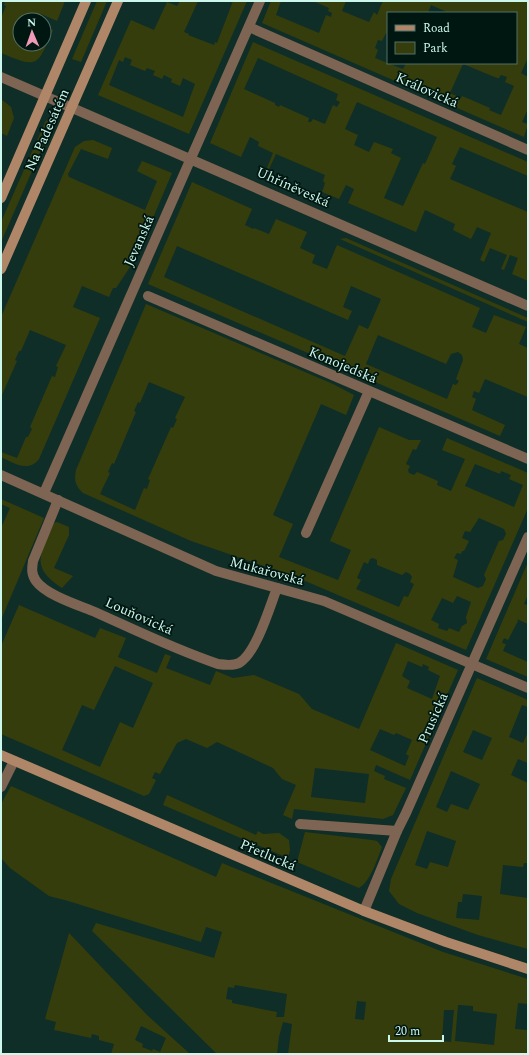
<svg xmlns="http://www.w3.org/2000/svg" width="529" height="1055" font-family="Spectral,serif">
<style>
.green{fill:#363d0c;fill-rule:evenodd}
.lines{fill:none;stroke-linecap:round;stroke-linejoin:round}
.street{stroke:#7e6452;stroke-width:10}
.secondary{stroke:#af8668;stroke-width:10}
.labels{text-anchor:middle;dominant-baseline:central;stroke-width:3.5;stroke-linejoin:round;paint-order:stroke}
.street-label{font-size:14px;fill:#cbf7ec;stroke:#001610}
</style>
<rect width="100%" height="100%" fill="#0f2e27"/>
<!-- green -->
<g class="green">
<path d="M5 1H65L57 21 41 14 38 20H20V44H44V26L53 30C37 66 39 69 1 53V18L6 6 4 5Z"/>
<polygon points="97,1 107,1 81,62 72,59"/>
<path d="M180 1H198L184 32 189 34 188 35 214 45 215 42 217 43 233 1H247L189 134 98 95 131 20 154 30 167 2 177 6ZM125 57 132 60 130 65 145 71 147 68 155 71 153 75 162 79 164 75 172 79 171 82 180 86 183 78 195 84 183 117 109 85 119 60 123 62Z"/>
<path d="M271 1H281L276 15 319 33 326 15 331 17 332 13 328 11 329 8 313 1H346L342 11 369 22 374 12 377 15 383 1H528V58L521 73 528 77V109L522 122 528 124 524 137 262 23ZM431 5 449 13H516V63H406L403 69 375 58 378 50 375 48 378 40 382 41 386 33H388V13H428ZM463 64 497 78H499L501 75 507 77 505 82 514 86 501 115 489 110 490 108 462 96 461 98 450 93Z"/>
<path d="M253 42 528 162V176L460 147 452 164 456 166 450 179 528 212V281L512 274 518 258 510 255 504 270 501 269 507 255 490 248 484 262 480 260 491 233 477 227 471 239 453 230 455 224 425 210 416 232 348 203 354 189 346 185 339 199 322 192 325 183 323 181 325 175 276 154 269 169 267 168 273 153 258 146 259 142 250 137 241 157 210 143ZM258 58 338 94 336 100 340 102 337 107 333 105 325 124 313 119 311 122H308L309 118 280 105 279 107 275 105V103L244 89ZM357 102 437 137 425 164 423 163 403 206 384 198 401 158 391 153 393 149 374 142 369 152 354 145 358 135 345 129Z"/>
<polygon points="1,99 11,107 14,118 7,136 1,133"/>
<polygon points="46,120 53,123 1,242 1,222"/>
<path d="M93 140 112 148 108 159 81 149 68 174 69 177 145 210 157 181 137 171 142 161 172 173 136 258 116 288H113L109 297 82 286 73 307 100 318 39 459C28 473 14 463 1 457V452L17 458 26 437H28L32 429 30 427 52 376 55 377 58 367 56 366 66 345 30 330 21 351H19L15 360 17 361 1 397V317L75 147 84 141Z"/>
<path d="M192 182 252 209 245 225 253 229 254 228 269 234 276 219 307 232 300 248 315 255 312 263 327 269 337 245 480 308 472 327 486 333 494 315 526 327 519 344 528 348V397L485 379 479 393 474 391 472 397 476 399 472 410 505 425 500 436 148 284ZM177 246 348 320 352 311 343 307 351 286 381 299 368 329 359 325 345 356 164 277ZM378 335 446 364 451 354 458 352 462 355 463 360 456 379 459 381 456 385 453 384 447 399 366 364Z"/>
<polygon points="346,238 528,318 528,322 340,239"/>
<path d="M146 304 333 384 354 395 346 415 321 404 273 515 293 524 279 557 338 580 351 550 330 541 379 427 409 440H421L416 450 413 449 406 464 410 466 408 470 409 473 414 475 417 472 438 481 437 485 451 491 465 459 442 450 447 438 528 473V508L466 650 296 577 191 541 83 493C75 486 74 480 76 470ZM149 382 185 397 175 418 177 419 173 428 171 427 148 479 150 480 147 489 144 488 135 510 100 494 110 473 108 472 112 463 114 464 136 412 134 411 138 402 140 403ZM475 464 500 474 501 471 511 475 509 479 523 485 514 507 465 486ZM479 518 504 529 506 534 503 540 499 541 484 575 486 579 483 586 478 588 453 577 458 560 454 558 457 553 461 554 462 551H464L469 541 462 538 465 531 470 532ZM373 558 377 560V565L402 575 406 572 410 574 412 577 410 582 414 584 408 597 404 596 399 607 356 589 361 580 357 578 364 562 368 564 370 559ZM457 596 471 602 466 617 467 623 462 626 459 632 449 628 447 631 438 628 439 624 431 620 442 598 453 603Z"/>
<polygon points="1,499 44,518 1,620 1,528 10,508 1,504"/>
<path d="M57 522 69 527V535L54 568 73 576 62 588C29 566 41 554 54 523Z"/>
<polygon points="528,562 528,595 524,604 528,605 528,624 517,619 518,621 508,640 504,638 502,643 506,644 503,651 528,662 528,677 486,659"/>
<path d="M19 605 95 638 100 628 126 638 118 657 157 673 165 654 171 656 166 668 210 685 216 671 233 678 254 675 299 694 312 709 359 729 396 643 458 670 410 780 376 765 374 771 385 776 384 779 406 788 393 815 383 819 294 809 292 819 283 815 296 785 282 779 273 768 217 742 207 748 186 739 177 743 160 774 155 772 152 778 156 780 149 794 144 796 1 734V646ZM408 661 422 667 423 664 429 667 428 670 440 676 432 699 407 688 410 681 402 676ZM115 666 153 683 133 728 120 722 100 767 62 750 82 705 94 710ZM380 729 394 735 396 733 412 740 406 754 409 756 405 766 370 750ZM315 768 369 774 365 803 311 797Z"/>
<path d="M477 678 528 700V707L522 705 509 737 523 743 528 732V763L518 759 511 775 528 783V863H524L523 867 503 865 500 894 528 898V949L478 935 417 913 399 904 389 891 391 879ZM473 730 492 738 482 760 463 752ZM451 771 480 784 468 810 451 804 447 812 436 807ZM427 831 456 841 448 867 430 862 427 869 415 865ZM463 894 482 896 479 920 456 918 458 902H462Z"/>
<path d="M11 786 216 877 222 863 443 952 528 979V1004L518 1003 515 1029 528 1030V1054H288L292 1024 283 1022 279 1037 277 1054H217L92 931 96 923 214 958 222 932 206 927 201 942 68 901 49 896 10 868 1 858V804ZM235 985 287 994 284 1017H276L277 1012 232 1003V1000L226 999 228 987 234 988ZM357 1001 366 1002 364 1020 355 1019ZM458 1005 473 1006V1011L497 1014 494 1045 455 1041ZM444 1010H454L451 1042 442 1041Z"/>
<polygon points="167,795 256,835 258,831 263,834 279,833 289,840 290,850 288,858 163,805"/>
<path d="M305 832 372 840 377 841 382 847C377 859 371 881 359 888L297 862Z"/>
<path d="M69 933 147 1015 190 1054H111L114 1044 99 1040V1036L92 1034 91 1038 54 1030 56 1022 45 1019ZM141 1026 166 1038 160 1052 153 1049 152 1051 142 1047 143 1044 135 1040Z"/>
</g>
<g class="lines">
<!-- street -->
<g class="street">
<polyline points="249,27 528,150"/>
<polyline points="1,77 528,306"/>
<polyline points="148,296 528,459"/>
<polyline points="1,475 216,571 324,601 528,688"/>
<polyline points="44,493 260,1"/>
<path d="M58 500 33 561C32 568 31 574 36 581 46 595 78 605 95 612 135 630 176 650 218 664 225 665 233 666 239 663 256 654 270 606 277 588"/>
<polyline points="306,533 369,391"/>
<polyline points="1,787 14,761"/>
<polyline points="300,824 397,831"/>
<polyline points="364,911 397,831 406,813 528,537"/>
</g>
<!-- secondary -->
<g class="secondary">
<polyline points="1,198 86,1"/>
<polyline points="1,269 118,1"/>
<polyline points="1,755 364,911 446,942 528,969"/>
</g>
</g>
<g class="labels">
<!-- street labels -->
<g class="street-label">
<text transform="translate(427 90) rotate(24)">Královická</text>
<text transform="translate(47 130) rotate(-66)">Na Padesátém</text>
<text transform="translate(293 187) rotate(24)">Uhříněveská</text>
<text transform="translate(139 241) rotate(-66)">Jevanská</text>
<text transform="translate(343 365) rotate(23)">Konojedská</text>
<text transform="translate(267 571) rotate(15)">Mukařovská</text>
<text transform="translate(139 616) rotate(24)">Louňovická</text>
<text transform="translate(433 718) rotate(-66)">Prusická</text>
<text transform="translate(268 855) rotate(23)">Přetlucká</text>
</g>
</g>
<!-- border -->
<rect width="529" height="1055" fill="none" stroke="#cbf7ec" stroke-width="4"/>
<!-- legend -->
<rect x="387" y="12" width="130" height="52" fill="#001610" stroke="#517068"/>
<rect x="395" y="25" width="20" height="6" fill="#af8668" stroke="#517068"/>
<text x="423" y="32" font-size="12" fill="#cbf7ec">Road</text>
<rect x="395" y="42" width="20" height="12" fill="#363d0c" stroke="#517068"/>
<text x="423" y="52" font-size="12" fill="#cbf7ec">Park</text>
<!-- north arrow -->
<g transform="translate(32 32) rotate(358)"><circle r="19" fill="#001610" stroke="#517068"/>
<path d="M0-3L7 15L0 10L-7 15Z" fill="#ef9ab7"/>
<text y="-6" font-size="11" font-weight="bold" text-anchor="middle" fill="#cbf7ec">N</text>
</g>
<!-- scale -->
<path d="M389 1035v6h54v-6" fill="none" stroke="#cbf7ec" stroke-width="2"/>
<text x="395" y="1035" font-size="12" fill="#cbf7ec" stroke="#001610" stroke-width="3" paint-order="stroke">20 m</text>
</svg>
